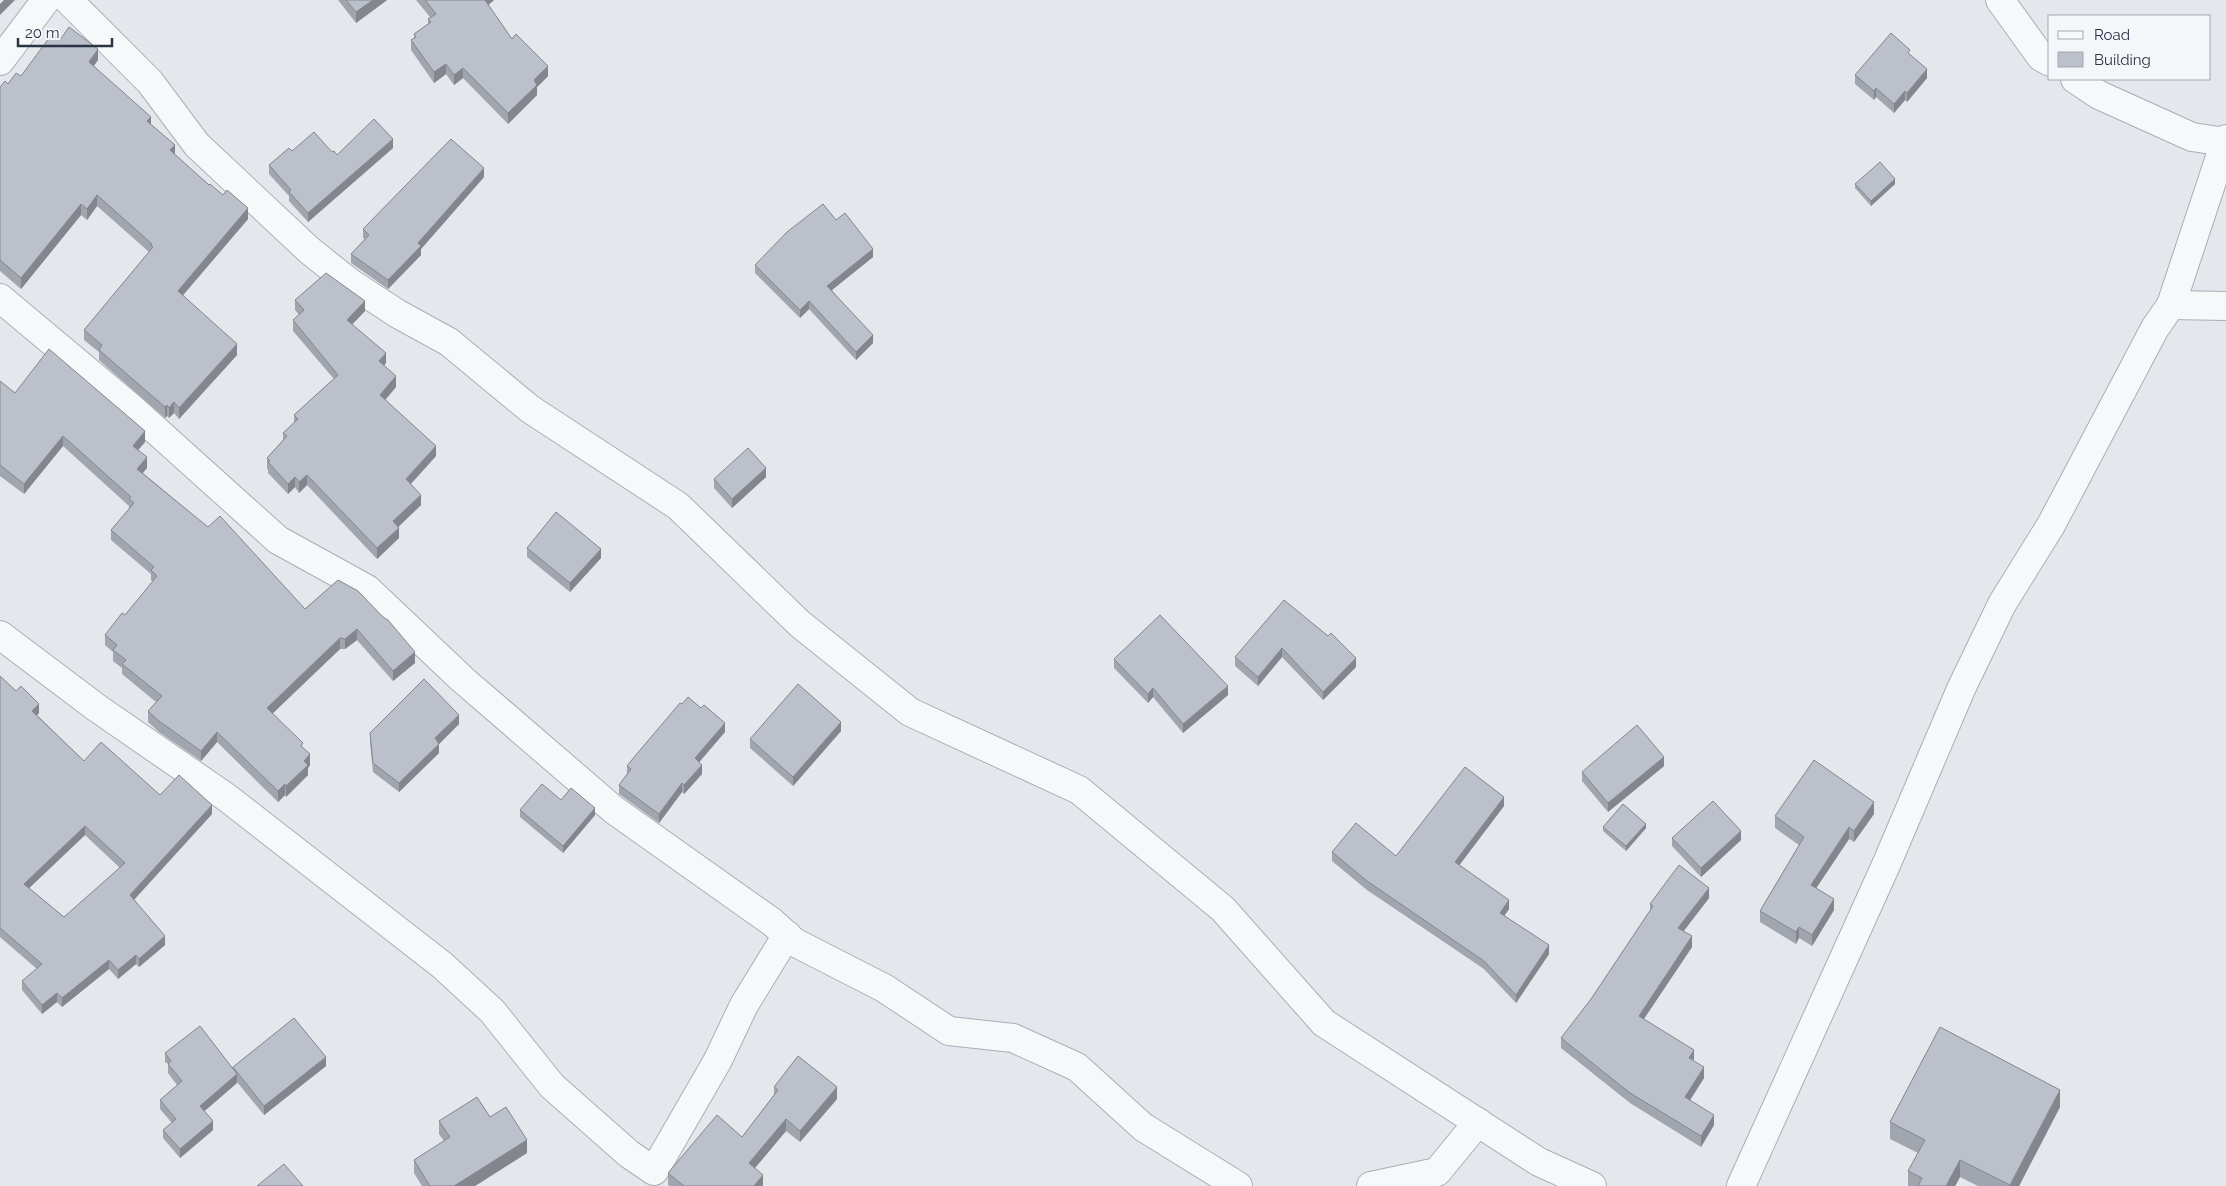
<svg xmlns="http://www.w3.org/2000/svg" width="2226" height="1186" font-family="Raleway,sans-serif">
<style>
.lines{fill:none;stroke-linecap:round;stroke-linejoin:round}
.street-casing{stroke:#a9aeb7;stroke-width:30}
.street{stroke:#f7f8fa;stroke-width:28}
.wall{fill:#a1a5ae;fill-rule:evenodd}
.shaded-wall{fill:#83868d}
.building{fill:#bbc0ca;stroke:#83868d;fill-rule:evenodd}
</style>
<rect width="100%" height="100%" fill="#e4e7ec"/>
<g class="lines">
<!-- street casing -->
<g class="street-casing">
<g id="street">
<polyline points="68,0 150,82 197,145 309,250 349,282 398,314 449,342 530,409 678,506 800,624 910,712 1079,790 1223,909 1324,1023 1539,1162 1592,1186"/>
<polyline points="2000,0 2041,57 2050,62"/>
<polyline points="0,61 46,0"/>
<polyline points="2075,79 2099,95 2192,137 2225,142"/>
<polyline points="0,298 129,406 278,540 367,589 462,679 614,810 772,922 794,942 884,988 949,1031 1013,1038 1077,1067 1143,1127 1238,1186"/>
<polyline points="2171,305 2226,306"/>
<polyline points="0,635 97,708 226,797 442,965 492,1011 552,1086 629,1154 654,1171 718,1060 744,1005 787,935"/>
<polyline points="1371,1186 1437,1172 1478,1122"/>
<polyline points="1741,1186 1886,865 1961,689 2002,604 2051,525 2155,328 2171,305 2226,139"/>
</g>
</g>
<!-- street -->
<use href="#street" class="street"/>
</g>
<!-- wall -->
<g class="wall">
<polygon points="338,0 387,0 356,23"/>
<polygon points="416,0 494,0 488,5 512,39 548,76 537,87 537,95 508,124 463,78 454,85 446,74 434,83 411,50 411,40 414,38 414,34 428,24 428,19 430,17"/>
<polygon points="60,40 98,60 94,66 151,124 175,155 248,219 183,295 237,355 179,419 174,413 169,418 167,416 165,418 99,360 99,352 84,340 84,330 149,252 97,206 87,220 81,215 21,289 0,271 0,87 21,76"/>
<polygon points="1910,54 1927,78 1907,102 1905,100 1894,113 1876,97 1874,100 1855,84 1855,75"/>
<polygon points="393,148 308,222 289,201 289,196 269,174 269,165 292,151 332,152 337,155"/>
<polygon points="484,177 421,249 421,255 388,289 351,263 351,254 365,239 363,238 363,229"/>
<polygon points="1855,184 1895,184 1871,206 1855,188"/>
<polygon points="836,220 873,257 832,290 873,343 856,360 809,309 800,318 755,273 755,265"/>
<polygon points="295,300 365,311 352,324 386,363 384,365 396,387 385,400 436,456 411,484 421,505 398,527 399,538 377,559 307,485 299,493 295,487 288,494 268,473 268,470 267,468 267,458 283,440 283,433 294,423 294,415 334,379 293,331 293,320 299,315 295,310"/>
<polygon points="0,381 15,393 145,442 138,450 147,468 143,473 305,609 338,580 415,663 393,681 357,640 345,649 340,649 272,713 303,748 310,765 308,768 308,775 286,797 285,795 278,802 217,742 201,761 159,732 148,722 148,711 156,702 122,674 122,668 113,661 113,652 105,645 105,635 125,615 153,582 151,580 151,574 111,540 111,530 129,509 129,506 63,446 24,494 0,476"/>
<polygon points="766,477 732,508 714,488 714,479"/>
<polygon points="527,548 601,558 570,592 527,557"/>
<polygon points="1328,636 1356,667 1323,700 1282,657 1258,686 1235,666 1235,657"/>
<polygon points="1114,659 1228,695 1183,733 1153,697 1148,703 1114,668"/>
<path d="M0 676 39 713 37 715 84 761 160 795 212 814 134 900 165 945 139 967 136 964 118 979 109 969 62 1007 57 1002 42 1014 22 990V981L37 969 0 937ZM85 835 120 868 64 917 29 888Z"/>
<polygon points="459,724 439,744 439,753 399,792 373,772 370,742 370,733"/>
<polygon points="841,731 793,786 750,748 750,739"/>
<polygon points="725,732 699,762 702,774 684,794 682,792 659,823 619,794 619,785 627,774 627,766"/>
<polygon points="1664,766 1608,812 1582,781 1582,772"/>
<polygon points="561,800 595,815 563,853 520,817 520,810"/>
<polygon points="1504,806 1459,865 1509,909 1504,916 1549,954 1516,1003 1484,969 1367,890 1332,861 1332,852 1396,856"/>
<polygon points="1874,814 1854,842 1849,839 1816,888 1834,910 1812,946 1799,938 1796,944 1760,922 1760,911 1799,845 1775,828 1775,816"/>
<polygon points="1603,827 1646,828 1626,851 1603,831"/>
<polygon points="1672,838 1741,840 1701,877 1672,846"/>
<polygon points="1709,898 1684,931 1692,947 1644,1019 1693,1061 1704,1078 1690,1100 1714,1125 1701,1147 1630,1103 1561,1048 1561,1038 1591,999 1650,912 1650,904"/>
<polygon points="165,1053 233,1067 326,1066 264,1115 237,1082 237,1083 204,1111 213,1130 180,1158 163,1138 163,1130 172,1123 160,1109 160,1100 177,1085 168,1073 168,1064 165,1062"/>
<polygon points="774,1087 837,1099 800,1142 786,1131 755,1168 763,1186 670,1186 668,1185 668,1173 742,1137 774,1095"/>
<polygon points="2060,1107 2019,1186 1978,1186 1960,1177 1955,1186 1908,1186 1908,1171 1918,1153 1890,1139 1890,1122"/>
<polygon points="490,1117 527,1153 475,1186 422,1186 414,1173 414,1160 444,1141 439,1134 439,1121"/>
</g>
<!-- shaded-wall -->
<g class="shaded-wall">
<polygon points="4,0 15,0 0,15 0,4"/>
<polygon points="373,0 387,0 356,23 356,12"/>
<polygon points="484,0 494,0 484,9"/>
<polygon points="98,49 98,60 89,72 89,62"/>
<polygon points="446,64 446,74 434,83 434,72"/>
<polygon points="548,66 548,76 537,87 537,95 508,124 508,113 534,80"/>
<polygon points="463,68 463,78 454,85 454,75"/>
<polygon points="1927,69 1927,78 1907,102 1907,93"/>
<polygon points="1876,88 1876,97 1874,100 1874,91"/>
<polygon points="1905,91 1905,100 1894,113 1894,104"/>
<polygon points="151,117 151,127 147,121"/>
<polygon points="393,139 393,148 308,222 308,213"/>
<polygon points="175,145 175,155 170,150"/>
<polygon points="484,168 484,177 421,249 421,255 388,289 388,280 418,243"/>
<polygon points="1895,179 1895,184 1871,206 1871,201"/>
<polygon points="97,195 97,206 87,220 87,209"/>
<polygon points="81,204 81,215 21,289 21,278"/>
<polygon points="248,208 248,219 178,301 178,291"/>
<polygon points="873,249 873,257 827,294 827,286"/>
<polygon points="365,301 365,311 347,330 347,320"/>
<polygon points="809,301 809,309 800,318 800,310"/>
<polygon points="873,335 873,343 856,360 856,352"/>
<polygon points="237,344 237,355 179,419 179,408"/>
<polygon points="386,353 386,363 379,371 379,361"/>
<polygon points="396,376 396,387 380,406 380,395"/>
<polygon points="174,402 174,413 169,418 169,408"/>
<polygon points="167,405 167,416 165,418 165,407"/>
<polygon points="145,431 145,442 133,456 133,446"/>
<polygon points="63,436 63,446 24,494 24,484"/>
<polygon points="436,446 436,456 406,489 406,479"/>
<polygon points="147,457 147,468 137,479 137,469"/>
<polygon points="766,468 766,477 732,508 732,499"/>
<polygon points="307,475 307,485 299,493 299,482"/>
<polygon points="295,477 295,487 288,494 288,484"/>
<polygon points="421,495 421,505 393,532 393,521"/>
<polygon points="399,528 399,538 377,559 377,548"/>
<polygon points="601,549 601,558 570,592 570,583"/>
<polygon points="357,629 357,640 345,649 345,639"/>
<polygon points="340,638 340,649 267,719 267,708"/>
<polygon points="1282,648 1282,657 1258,686 1258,677"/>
<polygon points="415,652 415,663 393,681 393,671"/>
<polygon points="1356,658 1356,667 1323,700 1323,692"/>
<polygon points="1228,686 1228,695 1183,733 1183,724"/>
<polygon points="1153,688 1153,697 1148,703 1148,694"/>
<polygon points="39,704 39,713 32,720 32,711"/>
<polygon points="459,715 459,724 439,744 439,753 399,792 399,783 435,738"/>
<polygon points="841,722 841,731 793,786 793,777"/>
<polygon points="725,723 725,732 695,767 695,758"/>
<polygon points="217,732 217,742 201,761 201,751"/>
<polygon points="310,754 310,765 308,768 308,775 286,797 286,786 304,761"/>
<polygon points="1664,757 1664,766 1608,812 1608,803"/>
<polygon points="702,765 702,774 684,794 684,785"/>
<polygon points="682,783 682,792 659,823 659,814"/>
<polygon points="285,784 285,795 278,802 278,791"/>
<polygon points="1504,797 1504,806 1455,871 1455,862"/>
<polygon points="1874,802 1874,814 1854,842 1854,831"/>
<polygon points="212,805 212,814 130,904 130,895"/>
<polygon points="595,808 595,815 563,853 563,846"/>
<polygon points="1646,824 1646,828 1626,851 1626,846"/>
<polygon points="85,826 85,835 24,893 24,884"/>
<polygon points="1849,827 1849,839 1811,896 1811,885"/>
<polygon points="1741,831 1741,840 1701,877 1701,868"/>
<polygon points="1709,888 1709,898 1678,938 1678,928"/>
<polygon points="1834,899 1834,910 1812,946 1812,935"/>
<polygon points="1509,900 1509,909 1500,922 1500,913"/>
<polygon points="1799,927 1799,938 1796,944 1796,932"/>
<polygon points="165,936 165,945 139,967 139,959"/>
<polygon points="1692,936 1692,947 1639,1026 1639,1016"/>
<polygon points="1549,945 1549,954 1516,1003 1516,995"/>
<polygon points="136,955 136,964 118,979 118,970"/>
<polygon points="109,960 109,969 62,1007 62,998"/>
<polygon points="57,993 57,1002 42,1014 42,1005"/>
<polygon points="1694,1050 1694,1060 1689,1058"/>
<polygon points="326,1057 326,1066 264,1115 264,1106"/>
<polygon points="1704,1067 1704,1078 1685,1108 1685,1097"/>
<polygon points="237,1074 237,1083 200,1115 200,1106"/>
<polygon points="837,1087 837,1099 800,1142 800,1131"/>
<polygon points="2060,1090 2060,1107 2019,1186 2010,1186"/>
<polygon points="1714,1115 1714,1125 1701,1147 1701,1136"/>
<polygon points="786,1119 786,1131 749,1175 749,1163"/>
<polygon points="213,1121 213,1130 180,1158 180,1149"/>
<polygon points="527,1140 527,1153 475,1186 454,1186"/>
<polygon points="1960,1160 1960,1177 1955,1186 1946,1186"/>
<polygon points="763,1175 763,1186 754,1186"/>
</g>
<!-- building -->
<g class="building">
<polygon points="346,0 373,0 356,12"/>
<polygon points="425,0 485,0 512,39 516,34 548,66 534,80 537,85 508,113 463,68 454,75 446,64 434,72 411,40 416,37 414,34 431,22 428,19 436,14"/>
<polygon points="69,27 98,49 89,62 151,117 147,121 175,145 170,150 209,185 210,184 223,195 227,190 248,208 178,291 237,344 179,408 174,402 169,408 167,405 165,407 99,350 102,345 84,330 153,247 151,246 152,244 97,195 87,209 81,204 21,278 0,260 0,87 5,81 8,84 16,73 21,76 52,34 60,40"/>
<polygon points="1891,33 1910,50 1908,53 1927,69 1907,93 1905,91 1894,104 1876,88 1874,91 1855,75"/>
<polygon points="374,119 393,139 308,213 289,192 291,190 269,165 289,148 292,151 314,132 332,152 334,151 337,155"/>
<polygon points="451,139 484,168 418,243 421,246 388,280 351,254 369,235 363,229"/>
<polygon points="1880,162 1895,179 1871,201 1855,184"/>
<polygon points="823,204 836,220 845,213 873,249 827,286 873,335 856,352 809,301 800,310 755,265 787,232"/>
<polygon points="326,273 365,301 347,320 386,353 379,361 396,376 380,395 436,446 406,479 421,495 393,521 399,528 377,548 307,475 299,482 295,477 288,484 268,462 270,461 267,458 287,436 283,433 298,419 294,415 338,375 293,320 304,310 295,300"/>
<polygon points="49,349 145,431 133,446 147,457 137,469 208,527 220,516 305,609 338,580 358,591 383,617 388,620 415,652 393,671 357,629 345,639 340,638 267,708 303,743 301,746 310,754 304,761 308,765 286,786 285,784 278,791 217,732 201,751 159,721 148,711 162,696 122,664 126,660 113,650 117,645 105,635 122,613 125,615 157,576 151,570 154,567 111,530 134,503 129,499 131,497 63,436 24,484 0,465 0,381 15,393"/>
<polygon points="748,448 766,468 732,499 714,479"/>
<polygon points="556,512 601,549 570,583 527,548"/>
<polygon points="1284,600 1328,636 1331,633 1356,658 1323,692 1282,648 1258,677 1235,657"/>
<polygon points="1160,615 1228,686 1183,724 1153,688 1148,694 1114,659"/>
<path d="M0 676 16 691 21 686 39 704 32 711 84 761 101 742 160 795 179 775 212 805 130 895 165 936 139 959 136 955 118 970 109 960 62 998 57 993 42 1005 22 981 42 964 0 928ZM85 826 125 863 64 917 24 884Z"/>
<polygon points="424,679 459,715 435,738 439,744 399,783 373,763 370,733"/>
<polygon points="798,684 841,722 793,777 750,739"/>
<polygon points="688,697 701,708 704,705 725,723 695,758 702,765 684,785 682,783 659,814 619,785 631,769 627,766 635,756 680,703 682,704"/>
<polygon points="1637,725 1664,757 1608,803 1582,772"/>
<polygon points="1814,760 1874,802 1854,831 1849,827 1811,885 1834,899 1812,935 1799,927 1796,932 1760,911 1804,837 1775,816"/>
<polygon points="1465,767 1504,797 1455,862 1509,900 1500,913 1549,945 1516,995 1484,961 1367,881 1332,852 1356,823 1396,856"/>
<polygon points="542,784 561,800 571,788 595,808 563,846 520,810"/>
<polygon points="1713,801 1741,831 1701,868 1672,838"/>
<polygon points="1623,804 1646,824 1626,846 1603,827"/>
<polygon points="1679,865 1709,888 1678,928 1692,936 1639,1016 1694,1050 1689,1058 1704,1067 1685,1097 1714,1115 1701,1136 1630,1093 1561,1038 1591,999 1653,906 1650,904"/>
<polygon points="294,1018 326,1057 264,1106 233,1067"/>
<polygon points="200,1026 237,1074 200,1106 213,1121 180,1149 163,1130 176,1119 160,1100 182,1081 168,1064 171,1061 165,1053"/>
<polygon points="1940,1027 2060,1090 2010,1185 1960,1160 1946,1186 1918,1186 1922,1178 1908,1171 1925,1140 1890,1122"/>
<polygon points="798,1056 837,1087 800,1131 786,1119 749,1163 763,1175 754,1186 684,1186 668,1173 717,1115 742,1137 778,1090 774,1087"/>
<polygon points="477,1097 490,1117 506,1107 527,1140 454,1186 430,1186 414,1160 450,1137 439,1121"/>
<polygon points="284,1164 303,1186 257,1186"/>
</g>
<!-- legend -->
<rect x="2048" y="15" width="162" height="65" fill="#f4f6f9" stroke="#a4a8b1"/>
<rect x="2058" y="31" width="25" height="8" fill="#f7f8fa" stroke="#a4a8b1"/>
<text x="2094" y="40" font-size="15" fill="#2b3445">Road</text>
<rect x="2058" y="52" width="25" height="15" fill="#bbc0ca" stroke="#a4a8b1"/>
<text x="2094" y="65" font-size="15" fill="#2b3445">Building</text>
<!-- scale -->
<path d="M18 38v8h94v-8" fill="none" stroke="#2b3445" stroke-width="2.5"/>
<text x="25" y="38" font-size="15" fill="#2b3445" stroke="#f4f6f9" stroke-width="4" paint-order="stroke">20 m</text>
</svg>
